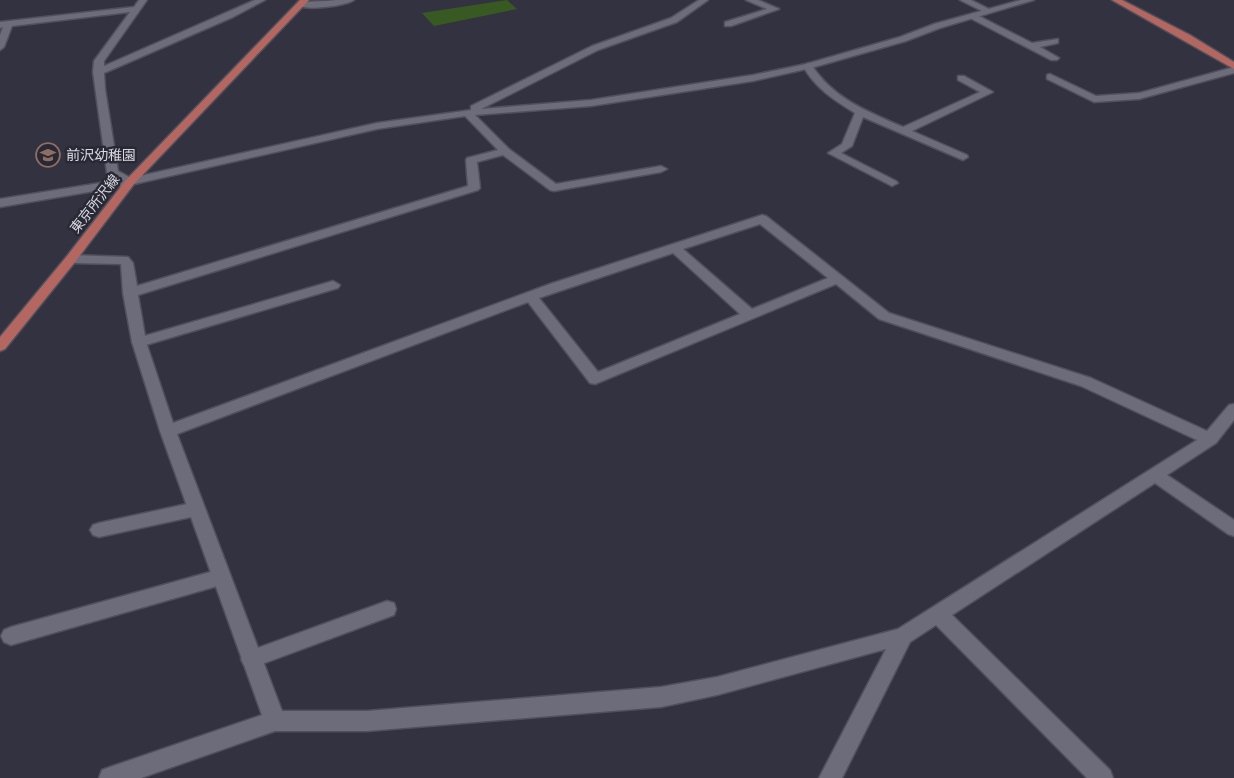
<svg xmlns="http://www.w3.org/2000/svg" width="1234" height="778" font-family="'Fira Sans Condensed','Noto Sans JP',sans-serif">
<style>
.green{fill:#385a22}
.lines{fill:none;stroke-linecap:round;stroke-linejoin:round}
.service-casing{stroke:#504f5b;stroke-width:3}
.minor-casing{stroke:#504f5b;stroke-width:3}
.primary-casing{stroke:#504f5b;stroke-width:3}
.service{fill:#6d6c7b;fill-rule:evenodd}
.minor{fill:#6d6c7b;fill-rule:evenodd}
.primary{fill:#b46761;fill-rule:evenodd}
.labels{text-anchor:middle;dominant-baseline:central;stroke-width:5;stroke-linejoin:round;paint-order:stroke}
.far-poi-label{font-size:14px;fill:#dad9e2;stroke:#292835;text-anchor:start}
.far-street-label{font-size:14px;fill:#dad9e2;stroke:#292835}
</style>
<rect width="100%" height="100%" fill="#333240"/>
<!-- green -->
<polygon class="green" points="507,0 517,9 434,26 422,13"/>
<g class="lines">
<!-- service casing -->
<g class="service-casing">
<g id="service">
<polygon points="746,0 758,0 779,9 731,26 725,26 725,22 767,9"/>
<polygon points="960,0 971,0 993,11 986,13"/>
<polygon points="973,13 1032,43 1058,39 1058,43 1040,47 1059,58 1057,60 1051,60 970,18 969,16"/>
<path d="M808 63 811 64C832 98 868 112 903 127L980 92 958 80V76H964L993 92 912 131 967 155 968 157 963 160 863 117 852 146 841 153 896 181 898 183 892 186 828 153 842 144 855 113C834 100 815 88 803 66Z"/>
<polygon points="1050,74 1096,96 1139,93 1144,96 1139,99 1094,102 1047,79 1047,75"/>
<polygon points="333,281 340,285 338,288 139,347 134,345 132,342 134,339"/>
<polygon points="196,502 202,504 205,509 202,514 196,516 99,537 93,535 90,530 93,525 99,523"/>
<polygon points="221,569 227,572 230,577 227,582 221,585 11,645 4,642 1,636 4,630 11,627"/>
<polygon points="387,601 394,603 396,609 394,615 251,668 244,665 241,659 244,653"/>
</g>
</g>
<!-- minor casing -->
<g class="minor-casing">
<g id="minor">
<path d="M139 0H147L104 61V66L255 0H265L233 17 104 73 105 89 118 171 131 178 377 123 471 110V106L592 46 671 18 699 0H708L677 22 598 50 481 109 591 100 753 75 806 64 900 37 934 24 1021 0H1034L940 28 906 41 811 68 753 81 591 106 475 115 509 149 556 184 661 166 667 169 661 172 554 191 550 190 503 155 477 162 480 188 478 190 138 295 146 342 173 423 550 284 762 215 766 216 889 313 1091 378 1207 431 1229 405 1234 404V420L1216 443 1167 475 1234 520V536L1228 534 1155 483 952 615 1110 770 1113 778H1087L936 625 910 642 842 778H819L886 649 717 695 661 707 367 731H275L141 778H99L102 770 110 767 262 715 160 431 132 342 123 293 121 264 71 263 65 259 71 255 128 257 133 263 137 286 468 186 466 160 467 158 498 150 465 116 377 129 130 185 0 207V199L119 180 107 173 93 72 94 61 130 12 12 26 4 47 0 50V35L3 27 0 28V22L134 7ZM760 224 828 278 752 309 683 249ZM673 253 740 314 598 372 539 298ZM836 284 879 319 1081 386 1197 440 898 629 717 677 661 687 367 711H282L177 434 528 302 590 383 595 384Z"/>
<path d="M336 0H354C345 6 306 11 297 5 304 0 326 2 336 0Z"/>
<polygon points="1234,67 1234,73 1139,99 1134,96 1136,94"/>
</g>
</g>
<!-- primary casing -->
<g class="primary-casing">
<g id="primary">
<polygon points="300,0 309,0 134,184 75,262 5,349 0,351 0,337 67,256 126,180"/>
<polygon points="1112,0 1122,0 1190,35 1234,62 1234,69"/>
</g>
</g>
<!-- service -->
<use href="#service" class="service"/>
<!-- minor -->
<use href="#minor" class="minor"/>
<!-- primary -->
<use href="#primary" class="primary"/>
</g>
<!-- icons -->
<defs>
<g id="school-ring" transform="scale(1.25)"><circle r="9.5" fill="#292835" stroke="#8d6e63" stroke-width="1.5"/><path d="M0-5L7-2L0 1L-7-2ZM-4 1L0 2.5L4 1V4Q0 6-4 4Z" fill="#8d6e63"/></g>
</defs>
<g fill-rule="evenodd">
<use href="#school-ring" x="48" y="155"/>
</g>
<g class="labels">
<!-- far-poi labels -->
<g class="far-poi-label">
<text x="66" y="155">前沢幼稚園</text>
</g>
<!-- far-street labels -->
<g class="far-street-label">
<text transform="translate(95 204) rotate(-52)">東京所沢線</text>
</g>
</g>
</svg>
